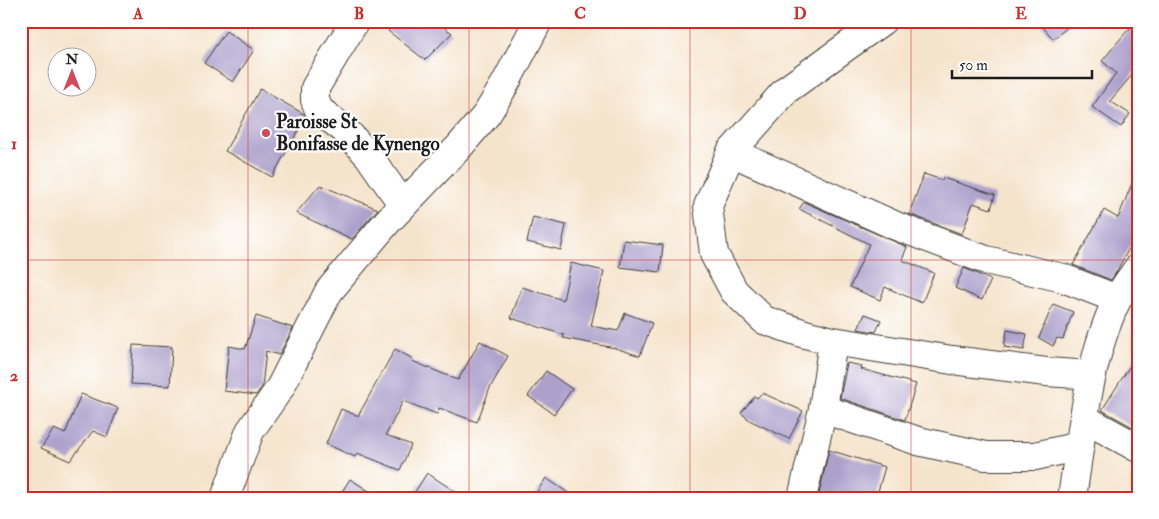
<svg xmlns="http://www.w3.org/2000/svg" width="1159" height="519" font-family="'IM FELL Double Pica',serif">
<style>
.building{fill:#ada1cc}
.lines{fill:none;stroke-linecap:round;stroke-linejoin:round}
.minor-casing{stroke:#3d3a36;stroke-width:30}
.minor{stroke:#fff;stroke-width:28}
.grid{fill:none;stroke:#d62828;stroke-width:1;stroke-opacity:0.55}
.poi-dot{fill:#d1495b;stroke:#fff;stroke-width:2}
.labels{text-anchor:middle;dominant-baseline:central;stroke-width:4.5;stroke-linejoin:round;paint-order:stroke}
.poi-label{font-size:19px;font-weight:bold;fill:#1c1c1c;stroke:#fff;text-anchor:start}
.neatline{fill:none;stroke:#d62828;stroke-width:2}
.grid-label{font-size:16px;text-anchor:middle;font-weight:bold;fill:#d62828}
</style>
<rect width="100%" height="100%" fill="#fff"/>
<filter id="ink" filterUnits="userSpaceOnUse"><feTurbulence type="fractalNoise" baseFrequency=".02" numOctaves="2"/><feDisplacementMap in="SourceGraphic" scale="10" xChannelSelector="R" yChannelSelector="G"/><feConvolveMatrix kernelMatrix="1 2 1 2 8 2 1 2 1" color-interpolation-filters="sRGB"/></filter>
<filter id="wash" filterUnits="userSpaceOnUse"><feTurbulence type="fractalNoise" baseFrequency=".0096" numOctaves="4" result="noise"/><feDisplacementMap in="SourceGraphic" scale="20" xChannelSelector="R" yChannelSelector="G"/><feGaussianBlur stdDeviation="1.12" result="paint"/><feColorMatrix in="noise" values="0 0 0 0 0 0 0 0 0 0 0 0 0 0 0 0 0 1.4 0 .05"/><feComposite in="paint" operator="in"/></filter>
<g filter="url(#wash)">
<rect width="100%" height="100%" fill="#f5e4cc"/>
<g id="blocks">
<!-- building -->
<g class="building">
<polygon points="398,21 435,21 452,33 425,60 388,31"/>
<polygon points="1038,21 1075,21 1053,39"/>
<polygon points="1138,21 1138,68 1110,101 1130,114 1121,127 1092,107 1116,73 1102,61 1127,31"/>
<polygon points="226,31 254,50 233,82 204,63"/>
<polygon points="260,89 304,114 306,117 272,177 225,151"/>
<polygon points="1137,171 1138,232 1115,274 1111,280 1073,265 1104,210 1118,218"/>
<polygon points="924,174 942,180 943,178 995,195 991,209 973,203 962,234 909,214"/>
<polygon points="320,185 378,209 352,239 296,213"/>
<polygon points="804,202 907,247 902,260 934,273 922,303 885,287 880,300 850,287 869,244 799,209"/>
<polygon points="533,217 566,225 561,250 527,242"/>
<polygon points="624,240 663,245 660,272 620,267"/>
<polygon points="571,263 604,271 591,326 618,331 625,313 652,323 640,356 615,348 563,338 564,335 511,318 522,287 563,300"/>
<polygon points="964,268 991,280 982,300 955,288"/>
<polygon points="1053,304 1073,312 1063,339 1057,338 1053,346 1039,338"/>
<polygon points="865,314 881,320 876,332 858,329"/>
<polygon points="256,316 293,328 279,355 266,351 262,387 256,395 224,391 229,346 245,349"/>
<polygon points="1007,330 1027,334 1024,350 1004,347"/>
<polygon points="480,341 508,356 490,388 477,422 439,408 437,414 403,401 386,435 411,445 400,470 357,453 355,457 326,444 341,409 358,416 395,349 413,359 412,361 458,380"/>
<polygon points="133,345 172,347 170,386 131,384"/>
<polygon points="1138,353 1138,430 1102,410"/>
<polygon points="847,363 862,366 861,369 916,384 905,420 840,398"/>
<polygon points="546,371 572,389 554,414 528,396"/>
<polygon points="762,393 803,411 789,439 751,421 741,413 755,396 757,398"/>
<polygon points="81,394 118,408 107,437 93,431 70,461 41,448 54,429 65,434"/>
<polygon points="829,450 885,467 876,498 818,498"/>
<polygon points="427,473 465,498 411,498"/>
<polygon points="546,478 576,498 533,498"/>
<polygon points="350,479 380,498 338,498"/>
</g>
</g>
</g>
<g filter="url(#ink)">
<use href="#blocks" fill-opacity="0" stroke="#3d3a36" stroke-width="1"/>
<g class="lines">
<!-- minor casing -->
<g class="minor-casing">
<g id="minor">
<polyline points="355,21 315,88 315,100 319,110 345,130 368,155 403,205"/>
<polyline points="882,21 786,90 731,152 708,206 714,254 734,291 764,320 805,334 833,341 952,360 1046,372 1092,375"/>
<polyline points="731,152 896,226 986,260 1063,278 1117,299"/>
<polyline points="823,409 918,441 986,456 1035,456 1080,446"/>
<polyline points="1085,419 1138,448"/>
<polyline points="225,498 250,431 280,388 329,291 387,222 459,147 487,114 505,84 538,21"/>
<polyline points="802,498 823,409 833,341"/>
<path d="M1072 498C1082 433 1088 360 1117 300 1122 289 1131 278 1138 268"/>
</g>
</g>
<!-- minor -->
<use href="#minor" class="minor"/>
</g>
</g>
<!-- grid -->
<path class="grid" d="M248 21V498M469 21V498M690 21V498M911 21V498M21 260H1138"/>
<!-- markers -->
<circle class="poi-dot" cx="266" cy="133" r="5"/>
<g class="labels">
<!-- poi labels -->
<g class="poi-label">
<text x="276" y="122">Paroisse St<tspan x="276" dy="22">Bonifasse de Kynengo</tspan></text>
</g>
</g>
<!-- margin -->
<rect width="1159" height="519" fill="none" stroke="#fff" stroke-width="55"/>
<!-- north arrow -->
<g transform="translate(72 72)"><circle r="24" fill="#ffffff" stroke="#a4a4a4"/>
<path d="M0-4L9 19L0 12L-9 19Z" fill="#d1495b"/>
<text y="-8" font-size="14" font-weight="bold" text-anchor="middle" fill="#1c1c1c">N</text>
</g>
<!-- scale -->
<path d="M952 70v8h140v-8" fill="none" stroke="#1c1c1c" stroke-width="2.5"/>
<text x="959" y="70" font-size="15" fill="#1c1c1c" stroke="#ffffff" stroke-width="4" paint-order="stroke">50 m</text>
<rect x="28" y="28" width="1104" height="464" class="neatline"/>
<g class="grid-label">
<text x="138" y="19">A</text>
<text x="359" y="19">B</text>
<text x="580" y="19">C</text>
<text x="800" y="19">D</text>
<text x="1021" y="19">E</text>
<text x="14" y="149">1</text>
<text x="14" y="381">2</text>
</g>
</svg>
